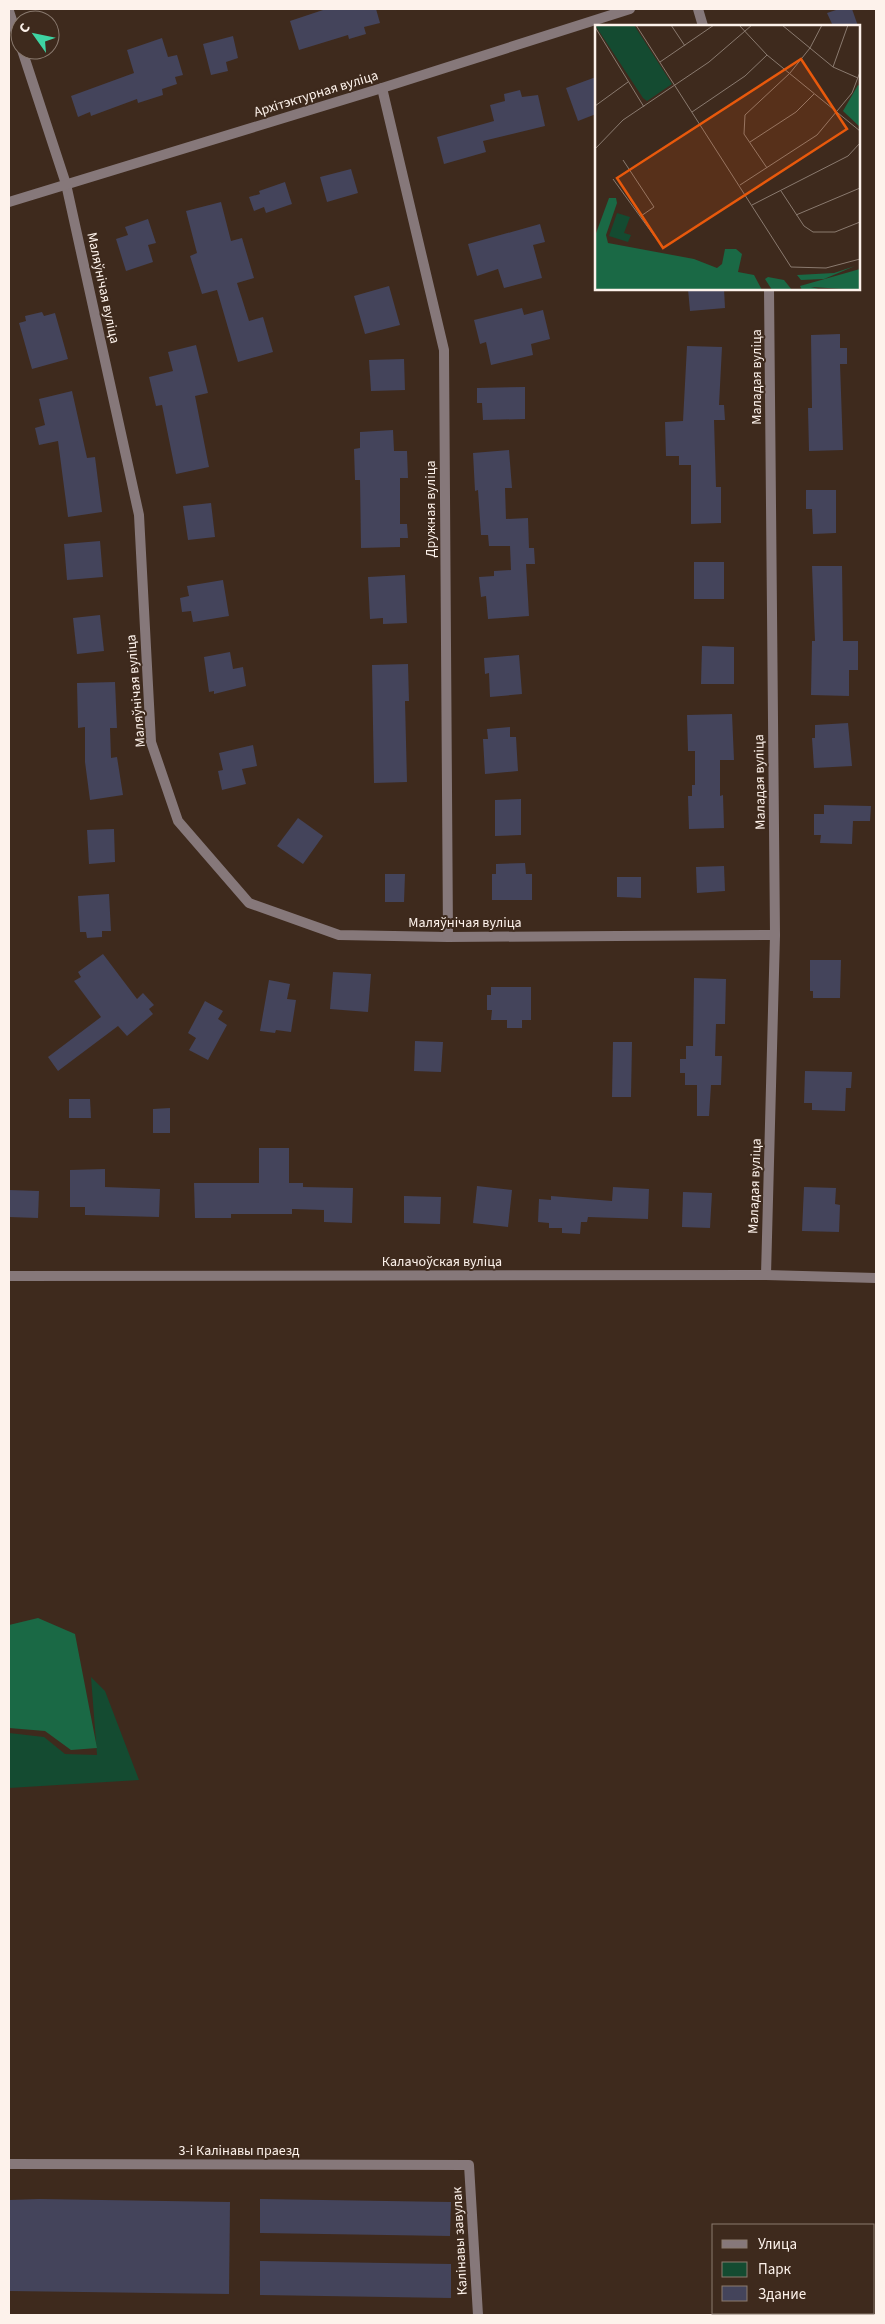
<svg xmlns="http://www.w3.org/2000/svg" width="885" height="2324" font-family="'Source Sans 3',sans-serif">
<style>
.green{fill:#144b31}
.forest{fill:#1a6945}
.building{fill:#44445b}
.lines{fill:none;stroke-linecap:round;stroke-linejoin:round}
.street{stroke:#86787a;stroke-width:10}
.labels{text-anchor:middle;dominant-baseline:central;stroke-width:4;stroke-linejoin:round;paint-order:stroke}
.street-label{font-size:14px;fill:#fdf2eb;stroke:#3e2a1d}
.inset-road{fill:none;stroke:#8a7a6f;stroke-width:1}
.view{fill:#e8590c;fill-opacity:0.15;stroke:#e8590c;stroke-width:2.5}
.inset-edge{fill:none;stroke:#fdf2eb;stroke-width:2.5}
</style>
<rect width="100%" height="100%" fill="#3e2a1d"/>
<!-- green -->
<polygon class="green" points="91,1677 105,1691 139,1780 9,1788 9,1733 44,1737 65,1754 97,1755"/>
<!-- forest -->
<polygon class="forest" points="38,1618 75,1634 97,1748 71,1750 45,1731 9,1728 9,1625"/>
<!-- building -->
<g class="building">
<polygon points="326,9 376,9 380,23 364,27 366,34 349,39 348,35 299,50 290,21"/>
<polygon points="839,9 852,9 858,26 833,26 827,13"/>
<polygon points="233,36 238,58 226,62 228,71 211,75 203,44"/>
<polygon points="162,38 168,57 177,55 183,75 175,77 177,84 162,89 163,95 138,103 137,99 91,116 90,112 78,117 71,96 134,73 127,50"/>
<polygon points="596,77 596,114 578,121 566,88"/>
<polygon points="520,90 522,97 538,95 545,126 483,141 486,152 444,164 437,137 494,121 490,105 505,101 504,94"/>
<polygon points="351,169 358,193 327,202 320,177"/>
<polygon points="285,182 292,204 266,213 264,207 254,211 249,197 260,194 259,191"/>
<polygon points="221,202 231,241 242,238 254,278 237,283 249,321 263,317 273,352 238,362 217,290 202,294 190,256 197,253 186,211"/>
<polygon points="148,219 156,243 148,245 153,262 126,271 116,239 128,235 125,227"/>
<polygon points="540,224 545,242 533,245 542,278 504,288 498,269 477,276 468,244"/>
<polygon points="389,286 400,325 365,334 354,296"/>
<polygon points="688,289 724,289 725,308 690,311"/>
<polygon points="522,308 524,315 543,310 550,339 531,344 533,355 491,365 486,342 480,344 474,320"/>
<polygon points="42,312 44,316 55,313 68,359 32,369 19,323 26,321 25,316"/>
<polygon points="840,334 840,348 847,348 847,364 840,364 843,450 809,451 808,408 812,408 811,335"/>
<polygon points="196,345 208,393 195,396 209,467 176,474 162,405 156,406 149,377 173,371 168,352"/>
<polygon points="687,346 722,347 719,405 724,405 725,420 714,420 716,487 721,487 721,523 691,524 691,465 679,465 679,456 666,456 665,422 683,421"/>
<polygon points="404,359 405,390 371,391 369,360"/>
<polygon points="525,387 525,419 483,420 482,403 477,403 477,388"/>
<polygon points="72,391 87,458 95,457 102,512 68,517 58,441 39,445 35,428 45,425 39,399"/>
<polygon points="393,430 394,451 407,451 408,478 400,478 400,524 407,524 408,538 400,538 400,547 361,548 360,480 355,480 354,449 360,448 360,432"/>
<polygon points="509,450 512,488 505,488 506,519 528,518 529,548 534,548 535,564 526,564 529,616 488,619 486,596 481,597 479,577 494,576 494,571 511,570 510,546 489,546 488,535 481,535 478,490 475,491 473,453"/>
<polygon points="806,490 836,490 836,533 813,534 812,509 806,509"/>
<polygon points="211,503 215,537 188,540 183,506"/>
<polygon points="100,541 103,577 67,580 64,544"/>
<rect x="694" y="562" width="30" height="37"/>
<polygon points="812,566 842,566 843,641 858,641 858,670 849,670 849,696 811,695 812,641 815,641"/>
<polygon points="405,575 407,623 383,624 383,618 370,619 368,577"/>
<polygon points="223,580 229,616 193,622 191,611 182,612 180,598 189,596 187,586"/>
<polygon points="100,615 104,651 77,654 73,618"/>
<polygon points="702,646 734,647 734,684 701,684"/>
<polygon points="230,652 233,669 243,667 246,686 214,694 214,691 209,692 204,657"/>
<polygon points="519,655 522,694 490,697 489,673 485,674 484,658"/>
<polygon points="408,664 409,701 405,701 407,782 374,783 372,665"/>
<polygon points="115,682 117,728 110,728 111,758 117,757 123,795 90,800 85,762 85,727 78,728 77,683"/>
<polygon points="732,714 734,760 720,760 720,796 723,795 724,828 689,829 688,796 692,796 692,785 695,785 695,751 688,751 687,715"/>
<polygon points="848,723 852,766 814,768 812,738 815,738 815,725"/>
<polygon points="510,727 510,737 516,737 518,771 485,774 483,739 488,739 487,729"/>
<polygon points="253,745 257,766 242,769 246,784 222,790 218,771 223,770 219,753"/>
<polygon points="521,799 521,835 495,836 495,800"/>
<polygon points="824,805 871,806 870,821 853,821 852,844 820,843 821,835 814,835 814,814 824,814"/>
<polygon points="298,818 323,836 303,864 277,846"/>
<polygon points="114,829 115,862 89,864 87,830"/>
<polygon points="525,863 526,874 532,874 532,900 492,900 492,874 496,874 496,864"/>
<polygon points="724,866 725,891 697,893 696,867"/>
<polygon points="385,874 405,874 404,902 385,902"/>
<polygon points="617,877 641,877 641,898 617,897"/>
<polygon points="109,894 111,931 102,931 102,937 87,938 86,932 80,932 78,896"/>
<polygon points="103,954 137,999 143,993 154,1005 149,1009 153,1014 127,1036 118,1026 58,1071 48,1057 101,1017 74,981 81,977 78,972"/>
<polygon points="810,960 841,960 840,998 813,998 813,991 810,991"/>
<polygon points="333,972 371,974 368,1012 330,1009"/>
<polygon points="694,978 726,979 725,1024 716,1024 715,1056 722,1056 721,1085 711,1085 709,1116 697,1116 697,1085 685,1085 685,1073 680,1073 680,1059 686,1059 686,1046 693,1046"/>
<polygon points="269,980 290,984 287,999 296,1000 291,1032 276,1030 275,1033 260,1031"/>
<polygon points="491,987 531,987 531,1020 522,1020 522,1028 507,1028 507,1020 491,1020 492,1010 487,1010 487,995 491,995"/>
<polygon points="205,1001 223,1011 218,1019 227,1025 208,1060 189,1050 196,1038 188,1033"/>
<polygon points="415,1041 443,1042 441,1072 414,1071"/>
<polygon points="613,1042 632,1042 631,1097 612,1097"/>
<polygon points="805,1071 852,1072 851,1088 846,1088 845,1111 812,1110 812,1103 804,1103"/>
<polygon points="69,1099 90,1099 91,1118 69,1118"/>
<polygon points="170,1108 170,1133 153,1133 153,1109"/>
<polygon points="259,1148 289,1148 289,1183 303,1183 303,1187 353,1188 352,1223 324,1222 324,1210 292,1209 292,1214 231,1214 231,1218 195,1218 194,1183 259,1183"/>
<polygon points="105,1169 105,1187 160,1189 159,1217 85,1215 85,1207 70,1207 70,1170"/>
<polygon points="477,1186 512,1190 508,1227 473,1223"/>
<polygon points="613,1187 649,1189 648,1219 588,1217 587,1222 581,1222 580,1234 562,1233 562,1228 549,1228 549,1223 538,1222 539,1199 551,1200 551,1196 612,1201"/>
<polygon points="804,1187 836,1188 835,1204 840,1205 839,1232 802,1231"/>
<polygon points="9,1190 39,1191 38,1218 9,1217"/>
<polygon points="683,1192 712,1193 710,1228 682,1227"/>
<polygon points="404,1196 441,1197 440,1224 404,1223"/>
<polygon points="39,2199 230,2202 229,2294 9,2291 9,2200"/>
<polygon points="260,2199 451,2202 450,2236 260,2233"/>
<polygon points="260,2261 451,2264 451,2298 260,2295"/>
</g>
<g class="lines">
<!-- street -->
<g class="street">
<polyline points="698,9 703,26"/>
<polyline points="9,11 20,45"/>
<polyline points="22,50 66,184 139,515 151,742 178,821 249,903 339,935 448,937 775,935"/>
<polyline points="382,88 444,350 448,937"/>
<polyline points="9,202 382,88 630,9"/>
<polyline points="766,1275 775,935 769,289"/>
<polyline points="9,1276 766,1275 876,1278"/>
<polyline points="9,2164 469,2165 478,2315"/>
</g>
</g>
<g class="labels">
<!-- street labels -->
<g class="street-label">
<text transform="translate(316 94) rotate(-17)">Архітэктурная вуліца</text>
<text transform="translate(103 288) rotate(78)">Маляўнічая вуліца</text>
<text transform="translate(757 377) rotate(-90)">Маладая вуліца</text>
<text transform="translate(431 509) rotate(-90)">Дружная вуліца</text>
<text transform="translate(136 691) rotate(-95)">Маляўнічая вуліца</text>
<text transform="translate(760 782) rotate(-91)">Маладая вуліца</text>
<text x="465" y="923">Маляўнічая вуліца</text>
<text transform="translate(755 1186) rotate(-88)">Маладая вуліца</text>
<text x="442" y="1262">Калачоўская вуліца</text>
<text x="239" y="2151">3-і Калінавы праезд</text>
<text transform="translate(460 2241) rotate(-93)">Калінавы завулак</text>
</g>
</g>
<!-- overview -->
<g transform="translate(595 25)">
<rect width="265" height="265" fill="#3e2a1d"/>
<path d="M0 0H39L77 59 52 76 48 73ZM22 188 35 192 29 208 36 210 33 217 14 211Z" fill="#144b31"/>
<path d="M263 60 265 61V102L248 86ZM14 173H21L22 178 11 210 13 218 99 234 122 243 127 239 130 224H141L147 229 143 247 159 250 167 265H0V211ZM260 241 229 254 206 255 202 250 239 248ZM265 244V265L216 262 227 265H207L205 261ZM173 252 189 255 197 265H177L170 254Z" fill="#1a6945"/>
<path class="inset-road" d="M41 0 196 242 231 243 265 234M76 0 90 21M144 0 172 30 265 106M187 0 238 42 263 53M0 2 49 82M65 37 119 0M238 42 253 0M0 81 33 57M97 87 150 51 172 30M155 117 201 87 219 69M0 124 28 95 114 37 157 0M28 135 59 182 46 191M172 143 149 109 150 90 195 48 215 23 227 0M18 154 60 212M145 160 222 110 257 68 265 47M186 166 209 201 218 207H240L265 197M157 180 253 131 265 118M201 190 265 163"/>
<path class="view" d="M206 34 252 104 68 223 22 153Z"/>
<rect width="265" height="265" class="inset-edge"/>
</g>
<!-- border -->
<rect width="885" height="2324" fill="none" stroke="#fdf2eb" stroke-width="20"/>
<!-- legend -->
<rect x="712" y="2224" width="162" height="90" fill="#3e2a1d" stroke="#8a7a6f"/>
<rect x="722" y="2240" width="25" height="8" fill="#86787a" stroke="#8a7a6f"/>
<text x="758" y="2249" font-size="15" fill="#fdf2eb">Улица</text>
<rect x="722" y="2262" width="25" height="15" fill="#144b31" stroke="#8a7a6f"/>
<text x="758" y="2274" font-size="15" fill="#fdf2eb">Парк</text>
<rect x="722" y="2286" width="25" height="15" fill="#44445b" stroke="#8a7a6f"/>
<text x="758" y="2299" font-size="15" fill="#fdf2eb">Здание</text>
<!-- north arrow -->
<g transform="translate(35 35) rotate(303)"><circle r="24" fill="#3e2a1d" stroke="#8a7a6f"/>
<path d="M0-4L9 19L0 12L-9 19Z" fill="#3ed4a3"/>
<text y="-8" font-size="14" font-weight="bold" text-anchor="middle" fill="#fdf2eb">С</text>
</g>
</svg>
